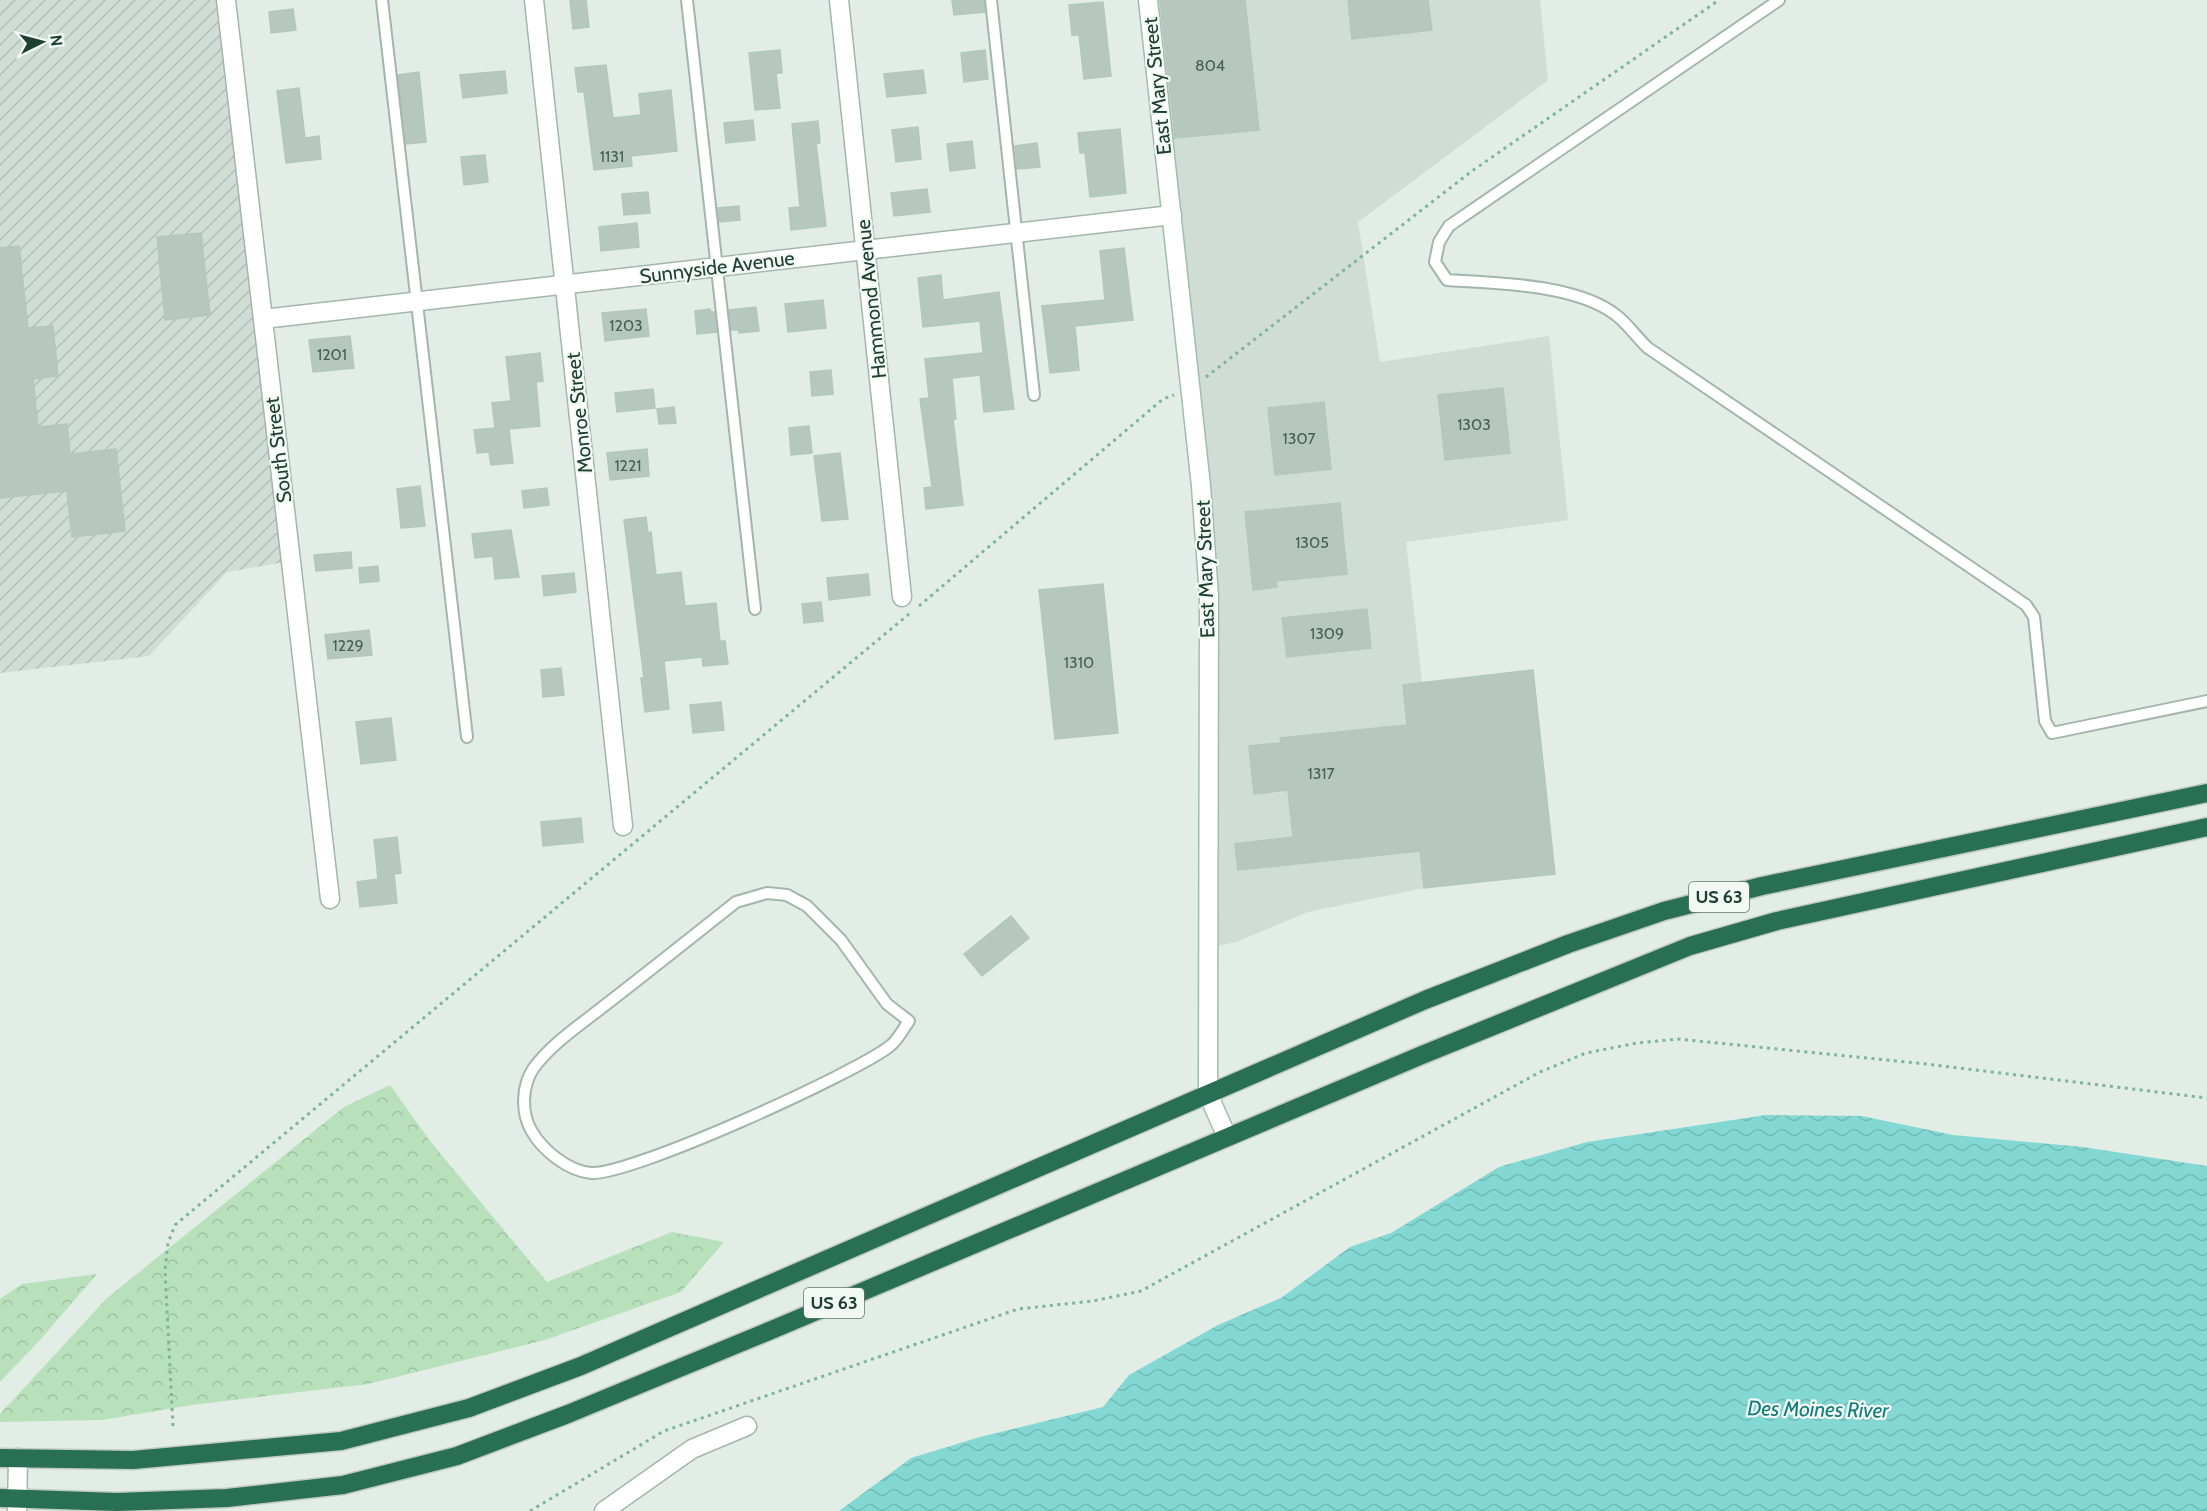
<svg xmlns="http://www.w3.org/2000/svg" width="2207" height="1511" font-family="Cabin,sans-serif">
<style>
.built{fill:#cfddd4}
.industrial{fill:url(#industrial-furrows)}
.forest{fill:url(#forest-crowns)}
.water{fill:url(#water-waves)}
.building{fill:#b6c8be;stroke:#b3c7bb;stroke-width:1.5}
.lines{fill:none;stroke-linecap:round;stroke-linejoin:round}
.lane-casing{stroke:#a3b6ab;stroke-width:14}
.street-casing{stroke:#a3b6ab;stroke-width:21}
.secondary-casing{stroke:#a1bdae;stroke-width:21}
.highway-casing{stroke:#c0cac5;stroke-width:21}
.path{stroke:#7eb499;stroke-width:3;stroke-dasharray:3 4.5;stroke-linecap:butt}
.lane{stroke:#fff;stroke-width:10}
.street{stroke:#fff;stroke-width:18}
.secondary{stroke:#fff;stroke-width:18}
.highway{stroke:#286f53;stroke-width:18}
.labels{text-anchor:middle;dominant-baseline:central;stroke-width:4.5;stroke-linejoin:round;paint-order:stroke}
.number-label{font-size:16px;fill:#456254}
.shield{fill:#f2f9f4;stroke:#5e786c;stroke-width:1.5}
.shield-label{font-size:18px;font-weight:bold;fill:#1f4031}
.street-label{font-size:20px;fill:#1f4031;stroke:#f2f9f4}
.water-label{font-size:21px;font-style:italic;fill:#137c7a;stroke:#f2f9f4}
</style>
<defs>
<pattern id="industrial-furrows" width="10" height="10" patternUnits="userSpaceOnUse" patternTransform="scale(1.5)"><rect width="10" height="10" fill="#cfddd4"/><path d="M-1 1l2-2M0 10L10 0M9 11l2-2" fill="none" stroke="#b1bfb6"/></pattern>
<pattern id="forest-crowns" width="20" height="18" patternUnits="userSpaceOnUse" patternTransform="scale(1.5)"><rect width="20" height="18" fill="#b8e1bb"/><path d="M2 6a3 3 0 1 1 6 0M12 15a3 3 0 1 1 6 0" fill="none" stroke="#9ec2a1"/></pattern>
<pattern id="water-waves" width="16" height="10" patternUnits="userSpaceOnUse" patternTransform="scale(1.5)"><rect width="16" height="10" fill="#83d8d4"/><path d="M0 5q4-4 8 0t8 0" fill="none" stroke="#71bab6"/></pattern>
</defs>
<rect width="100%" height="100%" fill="#e1ede5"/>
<!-- built -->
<polygon class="built" points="1148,0 1540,0 1548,80 1358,222 1380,362 1549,336 1568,520 1406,542 1422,682 1533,670 1555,874 1424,888 1308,912 1236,942 1208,948 1209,596"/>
<!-- industrial -->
<polygon class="industrial" points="0,0 226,0 291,561 227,572 149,656 0,673"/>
<!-- forest -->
<g class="forest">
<polygon points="390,1085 430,1141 547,1282 672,1232 724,1242 681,1292 545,1340 368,1384 192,1405 102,1420 0,1422 0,1414 107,1298 344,1107"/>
<polygon points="97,1274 40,1340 0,1382 0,1299 22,1284"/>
</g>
<!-- water -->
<polygon class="water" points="1766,1115 1862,1116 1953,1135 2083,1147 2207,1166 2207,1511 839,1511 911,1458 980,1437 1103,1407 1129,1375 1218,1325 1281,1298 1350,1247 1391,1233 1499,1167 1587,1142"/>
<!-- building -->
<g class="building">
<polygon points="570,0 586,0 589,27 573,29"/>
<polygon points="952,0 984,0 985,12 954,15"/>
<polygon points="1160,0 1245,0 1259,130 1175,138"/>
<polygon points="1348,0 1428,0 1432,30 1352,39"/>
<polygon points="1103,2 1111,76 1084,79 1079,35 1072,35 1069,5"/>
<polygon points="293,9 296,30 271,33 269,12"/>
<polygon points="780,50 782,73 776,73 780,108 755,110 749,53"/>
<polygon points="985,50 988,79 964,82 961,53"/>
<polygon points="606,65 613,118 641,115 639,94 671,90 677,151 631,156 632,166 594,170 584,92 578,92 575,68"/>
<polygon points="923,70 926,93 887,97 884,74"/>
<polygon points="505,71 507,93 463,98 460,75"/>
<polygon points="419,72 426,142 406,144 398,75"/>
<polygon points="299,88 305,138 319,136 321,159 286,163 277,91"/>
<polygon points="753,120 755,140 726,143 724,123"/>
<polygon points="818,121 820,143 816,143 826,226 791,230 789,208 800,207 792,124"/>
<polygon points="918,127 921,159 896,162 892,130"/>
<polygon points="1120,129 1126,193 1090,197 1085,153 1080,153 1078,133"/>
<polygon points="972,141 975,168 950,171 947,144"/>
<polygon points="1037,143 1040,167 1017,169 1015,146"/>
<polygon points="485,155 488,182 464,185 461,157"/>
<polygon points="927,189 930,212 894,216 891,193"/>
<polygon points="648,192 650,213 624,215 622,194"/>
<polygon points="739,206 740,220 719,222 718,208"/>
<polygon points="637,223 639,247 601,251 599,227"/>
<polygon points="201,233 210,315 165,320 157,237"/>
<polygon points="19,246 28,328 53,326 58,376 33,379 38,427 67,424 70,454 116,449 125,531 72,537 67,491 0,498 0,248"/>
<polygon points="1124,248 1133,320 1075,326 1079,370 1050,373 1042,306 1105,300 1100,251"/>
<polygon points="941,275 943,300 999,292 1014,409 984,412 980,375 952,378 956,419 953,419 963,505 926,509 924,488 932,487 920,399 929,398 925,359 983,353 980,321 923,327 918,278"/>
<polygon points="823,300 826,328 788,332 785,304"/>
<polygon points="756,307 759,331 739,333 739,330 731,330 729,310"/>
<polygon points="646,309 649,336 605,341 602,313"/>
<polygon points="710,309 711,312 714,312 717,332 697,334 695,311"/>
<polygon points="350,336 354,368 313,372 309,340"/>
<polygon points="540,353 543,381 536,382 540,426 509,429 513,463 491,465 489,452 477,453 474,430 495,428 492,403 511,401 506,357"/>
<polygon points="831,370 833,394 812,396 810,372"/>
<polygon points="1503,388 1510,453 1445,460 1438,395"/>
<polygon points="653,389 655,408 617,412 615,393"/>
<polygon points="1324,402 1331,469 1275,475 1268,408"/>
<polygon points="674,407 676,423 659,424 657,409"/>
<polygon points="809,426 812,453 791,455 789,428"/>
<polygon points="647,449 649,476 610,480 607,453"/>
<polygon points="840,453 848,519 822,521 814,456"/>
<polygon points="420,486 425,526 401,528 397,489"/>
<polygon points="547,488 549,505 524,508 522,491"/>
<polygon points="1340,503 1347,574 1276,581 1277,587 1253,590 1245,512"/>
<polygon points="646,517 648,533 651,532 656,575 681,572 685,606 716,603 720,641 725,641 728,664 703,666 702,657 664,661 669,709 645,712 641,678 644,678 624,520"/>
<polygon points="511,530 519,577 495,579 493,556 475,558 472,534"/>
<polygon points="351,552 352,568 316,571 314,555"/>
<polygon points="378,566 379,581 360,583 359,568"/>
<polygon points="574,573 576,592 544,596 542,576"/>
<polygon points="868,574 870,595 829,600 827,578"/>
<polygon points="1103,584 1118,733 1055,739 1039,590"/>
<polygon points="821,602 823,621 804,623 802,604"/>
<polygon points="1367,609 1371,648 1287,657 1282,618"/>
<polygon points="369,630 372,655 328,659 325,635"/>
<polygon points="561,668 564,695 543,697 541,670"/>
<polygon points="1533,670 1555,874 1424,888 1420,851 1238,870 1235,844 1293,837 1288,790 1254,794 1249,746 1281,743 1280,738 1407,725 1403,685"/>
<polygon points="721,702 724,730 693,733 690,705"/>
<polygon points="391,718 396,760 361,764 356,722"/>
<polygon points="581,818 583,842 543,846 541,822"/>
<polygon points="397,837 401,873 394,874 397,903 360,907 357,882 378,879 374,840"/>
<polygon points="1011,916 1029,938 982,976 964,954"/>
</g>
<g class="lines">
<!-- lane casing -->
<g class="lane-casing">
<g id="lane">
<polyline points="382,0 467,737"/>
<polyline points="687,0 755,609"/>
<polyline points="991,0 1034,395"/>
<path d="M1779 0 1449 226 1439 242 1435 262 1447 280C1496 283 1576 284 1616 315 1628 324 1637 338 1648 348L2026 605 2034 617 2045 721 2052 733 2207 701"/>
<path d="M767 893 787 895 807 906 841 940 887 1004 909 1021C903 1029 898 1040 890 1046 856 1073 630 1176 591 1173 568 1171 542 1150 531 1130 521 1112 522 1086 533 1069 551 1044 580 1025 604 1006 648 972 692 937 736 902Z"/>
</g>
</g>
<!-- street casing -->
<g class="street-casing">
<g id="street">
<polyline points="226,0 330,899"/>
<polyline points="534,0 623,826"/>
<polyline points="839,0 902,597"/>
<polyline points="263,319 1172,215"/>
<polyline points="17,1511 18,1458"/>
<polyline points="604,1511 692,1449 747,1426"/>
</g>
</g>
<!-- secondary casing -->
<g class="secondary-casing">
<polyline id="secondary" points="1148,0 1201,486 1209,596 1208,1094 1227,1137"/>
</g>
<!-- highway casing -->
<g class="highway-casing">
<g id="highway">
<polyline points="0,1458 133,1460 341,1441 469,1408 581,1366 1425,1000 1568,944 1664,911 1762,886 2207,793"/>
<polyline points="0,1498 117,1502 227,1498 343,1485 457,1456 568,1414 774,1329 1422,1055 1690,946 1777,921 2207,827"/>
</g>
</g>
<!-- path -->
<g class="path">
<polyline points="1206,377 1472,171 1719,0"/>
<polyline points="919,606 1163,399 1174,395"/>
<polyline points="173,1426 165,1271 168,1243 175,1225 909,614"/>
<polyline points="530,1511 664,1431 1018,1309 1093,1301 1141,1291 1540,1072 1586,1053 1637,1043 1677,1039 1926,1064 2207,1098"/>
</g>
<!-- lane -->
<use href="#lane" class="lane"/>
<!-- street -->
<use href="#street" class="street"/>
<!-- secondary -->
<use href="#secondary" class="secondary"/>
<!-- highway -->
<use href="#highway" class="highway"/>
</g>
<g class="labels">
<!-- number labels -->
<g class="number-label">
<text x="1210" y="65">804</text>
<text x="612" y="156">1131</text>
<text x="626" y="325">1203</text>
<text x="332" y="354">1201</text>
<text x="1474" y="424">1303</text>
<text x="1299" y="438">1307</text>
<text x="628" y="465">1221</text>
<text x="1312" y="542">1305</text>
<text x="1327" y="633">1309</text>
<text x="348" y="645">1229</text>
<text x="1079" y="662">1310</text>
<text x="1321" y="773">1317</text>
</g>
<!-- shield labels -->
<g class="shield">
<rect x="1689" y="882" width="60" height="30" rx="4.5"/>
<rect x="804" y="1288" width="60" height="30" rx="4.5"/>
</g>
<g class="shield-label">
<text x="1719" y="897">US 63</text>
<text x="834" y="1303">US 63</text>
</g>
<!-- street labels -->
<g class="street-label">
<text transform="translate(1157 86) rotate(-96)">East Mary Street</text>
<text transform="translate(717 267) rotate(-7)">Sunnyside Avenue</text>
<text transform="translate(871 299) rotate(-96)">Hammond Avenue</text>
<text transform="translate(579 413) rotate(-96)">Monroe Street</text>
<text transform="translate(278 450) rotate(-97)">South Street</text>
<text transform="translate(1205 569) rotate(-92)">East Mary Street</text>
</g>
<!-- water labels -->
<g class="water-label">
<text transform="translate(1818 1409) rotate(1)">Des Moines River</text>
</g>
</g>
<!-- north arrow -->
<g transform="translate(42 42) rotate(84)" stroke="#f2f9f4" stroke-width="4.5" paint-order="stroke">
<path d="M0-4.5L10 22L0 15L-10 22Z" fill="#1f4031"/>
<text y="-9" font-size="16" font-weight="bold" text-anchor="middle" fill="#1f4031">N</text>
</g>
</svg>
